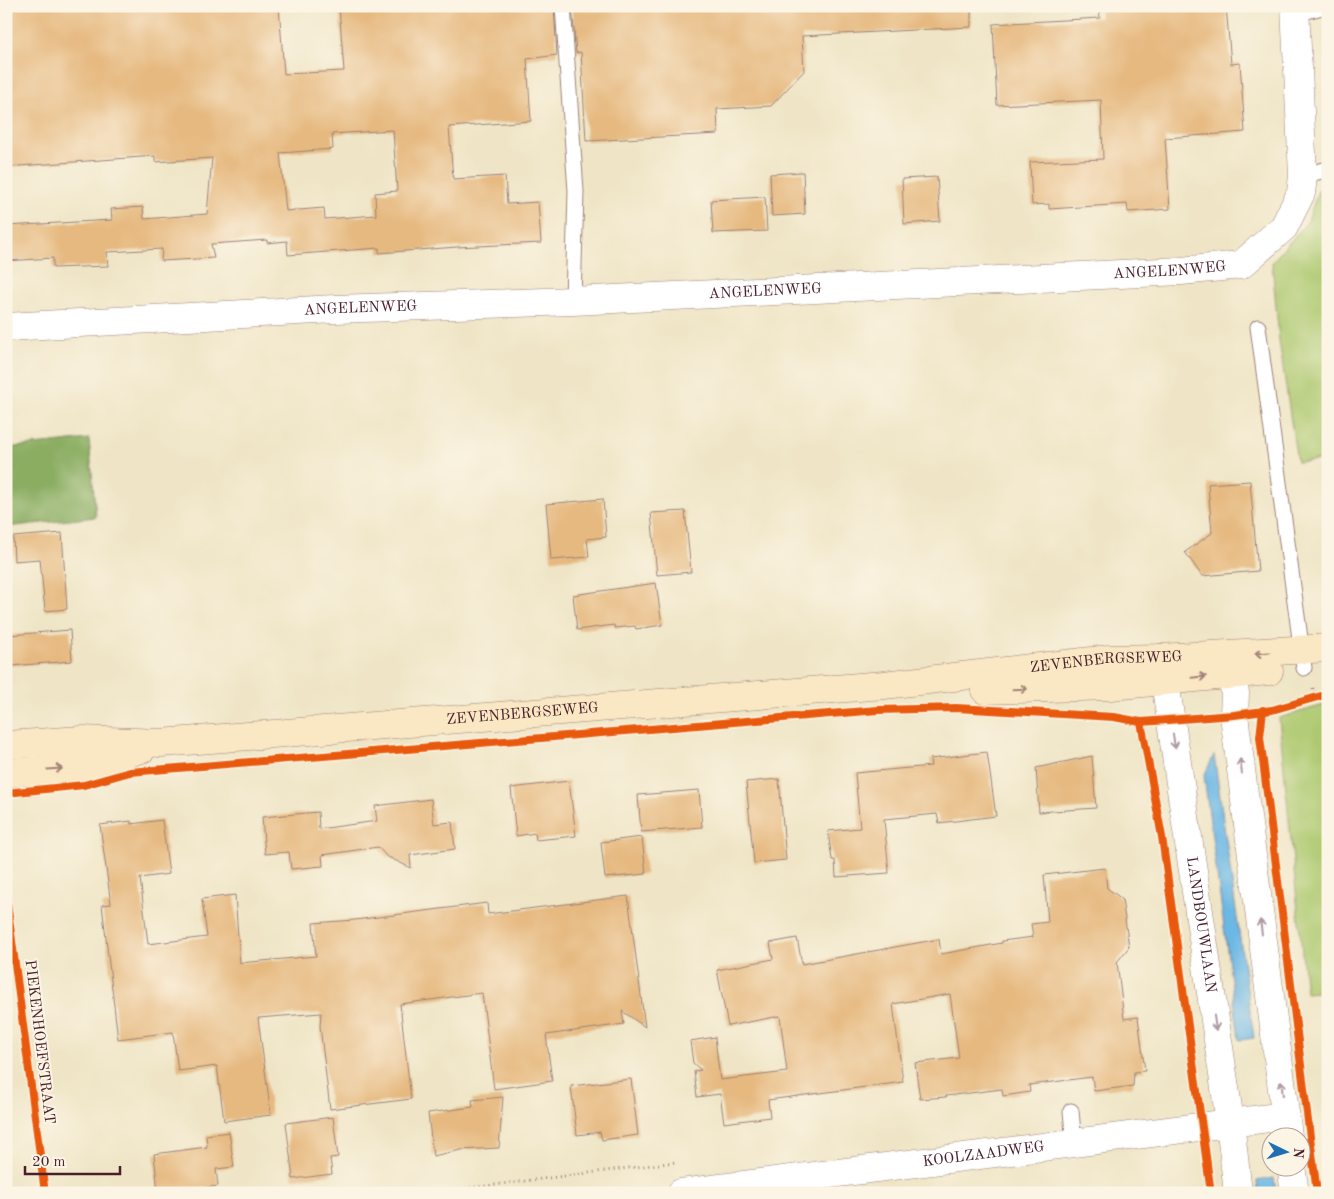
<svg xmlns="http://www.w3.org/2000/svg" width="1334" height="1199" font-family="'Old Standard TT',serif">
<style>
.green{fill:#adc970;stroke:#7c744e}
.forest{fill:#8aad62;stroke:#6a6646}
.water{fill:#6cb8e5;stroke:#5b6c88}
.building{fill:#e6b980;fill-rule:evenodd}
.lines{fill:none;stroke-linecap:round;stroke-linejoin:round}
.lane-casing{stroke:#9c8278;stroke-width:17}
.street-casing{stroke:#9c8278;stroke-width:29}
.secondary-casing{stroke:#9c8278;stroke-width:29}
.path{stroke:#9c8278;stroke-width:3;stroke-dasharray:1 4;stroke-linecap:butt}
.lane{stroke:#fff;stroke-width:15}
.street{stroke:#fff;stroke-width:28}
.secondary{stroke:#fae7c3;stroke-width:28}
.cycleway-casing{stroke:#fcf5e5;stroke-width:11}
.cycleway{stroke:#e8590c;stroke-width:8}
.oneway{stroke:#a28377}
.oneway2{stroke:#ae9aa0}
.labels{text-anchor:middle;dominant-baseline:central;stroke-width:4;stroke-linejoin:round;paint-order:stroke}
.street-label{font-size:15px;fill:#4a1f2b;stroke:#fcf5e5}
</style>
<rect width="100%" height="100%" fill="#fcf5e5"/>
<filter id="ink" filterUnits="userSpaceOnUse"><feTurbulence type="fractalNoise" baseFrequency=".02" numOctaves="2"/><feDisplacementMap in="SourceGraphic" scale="10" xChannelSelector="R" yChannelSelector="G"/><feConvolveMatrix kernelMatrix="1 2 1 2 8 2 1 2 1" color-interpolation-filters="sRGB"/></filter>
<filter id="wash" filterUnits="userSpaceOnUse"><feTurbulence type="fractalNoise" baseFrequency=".0096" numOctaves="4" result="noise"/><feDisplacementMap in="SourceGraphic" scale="20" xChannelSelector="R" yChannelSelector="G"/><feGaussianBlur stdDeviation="1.12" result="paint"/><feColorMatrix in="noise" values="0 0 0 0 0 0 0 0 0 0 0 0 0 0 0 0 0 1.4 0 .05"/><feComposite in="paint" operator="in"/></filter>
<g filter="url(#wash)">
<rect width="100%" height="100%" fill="#efe5c6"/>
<!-- green -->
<g class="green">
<polygon points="1328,188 1328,459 1297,462 1279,340 1272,262 1308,221 1318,191"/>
<polygon points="1328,704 1328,991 1306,993 1279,718"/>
</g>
<!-- forest -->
<polygon class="forest" points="89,439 96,517 6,527 6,448"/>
<!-- water -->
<g class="water">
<polygon points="1214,755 1254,1038 1239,1040 1204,776"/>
<polygon points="1274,1178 1276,1193 1258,1193 1257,1181"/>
</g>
<g id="blocks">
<!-- building -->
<g class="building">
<path d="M6 6H279L284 74 344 71 339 6H554L557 55 527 59 531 121 449 127 453 179 505 176 507 204 538 202 541 243 457 247 379 253V248L288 255 287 241 267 243V240L211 244 214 258 161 261 162 249 107 252 108 266 53 268V258L6 261V226L112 220 111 209 143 207 144 219 207 214 212 158 155 162V156L6 167ZM393 130 397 191 375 193 376 215 325 219 324 208 286 211 280 153 333 149 332 134Z"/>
<polygon points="572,6 971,6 971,27 802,36 804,71 771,106 717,109 718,134 586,141 581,52 576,53"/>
<polygon points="1099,6 1226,6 1231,64 1240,63 1245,132 1165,138 1170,209 1128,212 1127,204 1049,209 1049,204 1032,205 1030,162 1103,159 1101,100 997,105 993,24 1100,18"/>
<polygon points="803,172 805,214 772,216 770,174"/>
<polygon points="937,177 940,221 904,224 902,179"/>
<polygon points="765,197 767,231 713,233 711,200"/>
<polygon points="1250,481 1258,571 1202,576 1185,552 1212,533 1208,484"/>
<polygon points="603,499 606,537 587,539 589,557 551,560 546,504"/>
<polygon points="685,511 691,572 657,575 651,513"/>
<polygon points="62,533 67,609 45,611 40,559 14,561 13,537"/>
<polygon points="656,583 662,625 636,629 635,626 615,628 614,625 577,630 573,595"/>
<polygon points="70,630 72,661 11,666 9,635"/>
<polygon points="987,752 996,816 939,823 937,814 884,819 889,873 836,877 835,860 832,860 828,831 860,828 855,773 931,766 930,759"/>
<polygon points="1092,756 1096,808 1039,812 1036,768"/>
<polygon points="779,779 786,860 754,863 746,782"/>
<polygon points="569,781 576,836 536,840 535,833 516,836 511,788"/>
<polygon points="699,790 702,827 641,832 638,795"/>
<polygon points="431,799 434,824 452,822 455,849 410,855 411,868 386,856 378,847 322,855 323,866 291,869 289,852 265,854 262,817 318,812 319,829 377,821 375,806"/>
<polygon points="162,820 169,874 140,878 148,944 207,937 202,899 235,895 240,963 316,956 313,923 355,920 487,903 488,914 628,896 645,1027 622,1011 624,1024 546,1035 552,1081 494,1089 482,993 400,1004 411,1099 330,1109 320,1026 321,1013 258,1018 271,1115 224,1121 217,1066 178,1071 173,1032 118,1039 102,905 111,904 100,825 131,821 131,824"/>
<polygon points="642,837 646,874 605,878 601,842"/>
<polygon points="1105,868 1107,888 1122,899 1129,947 1117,962 1124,1019 1138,1017 1143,1056 1145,1071 1134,1072 1133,1086 1094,1091 1092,1077 1029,1085 1030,1092 1003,1096 1002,1089 946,1096 946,1097 920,1099 915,1063 959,1058 950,994 893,1004 903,1082 768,1100 770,1117 724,1123 720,1094 697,1097 694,1071 701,1070 693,1063 690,1041 715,1037 720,1080 787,1072 780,1016 728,1026 717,970 773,959 770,943 797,938 802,964 939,939 941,954 1002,943 1002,941 1033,937 1031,924 1048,922 1044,875"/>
<polygon points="631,1079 638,1135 602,1140 600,1132 577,1135 571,1086"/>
<polygon points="503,1097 499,1148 461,1150 433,1156 428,1113 473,1107 472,1100"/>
<polygon points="333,1117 338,1157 330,1158 332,1174 293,1179 286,1123"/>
<polygon points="229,1132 234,1167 216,1169 218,1186 196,1189 197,1193 158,1193 154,1154 207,1147 206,1135"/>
</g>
</g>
</g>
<g filter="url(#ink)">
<use href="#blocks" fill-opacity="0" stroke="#9c8278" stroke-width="1"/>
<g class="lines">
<!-- lane casing -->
<g class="lane-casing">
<g id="lane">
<polyline points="563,6 576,191 573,301"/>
<polyline points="1295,14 1326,6"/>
<polyline points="1303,176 1328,169"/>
<polyline points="1258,327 1304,668"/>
<polyline points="1071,1111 1074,1144"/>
</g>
</g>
<!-- street casing -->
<g class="street-casing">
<g id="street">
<path id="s1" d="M6 327 335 309 573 301 1181 271 1241 265 1284 227 1301 193 1303 176 1295 6"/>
<polyline points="1228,655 1235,693 1234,715 1288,1136"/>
<path id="s2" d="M1160 658 1165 681 1230 1122 1238 1193"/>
<polyline points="1291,1166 1295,1193"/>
<path id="s3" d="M681 1193 1285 1116"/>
</g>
</g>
<!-- secondary casing -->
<g class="secondary-casing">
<g id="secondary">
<polyline points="985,690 1111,686 1269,671"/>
<path id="s4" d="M6 745 82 740 161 743 884 685 1109 659 1160 658 1328 648"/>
<polyline points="6,773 84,767 142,749"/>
</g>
</g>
<!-- path -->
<g class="path">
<polyline points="1313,688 1314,698"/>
<polyline points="430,1193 676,1162"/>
</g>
<!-- lane -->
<use href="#lane" class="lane"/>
<!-- street -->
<use href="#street" class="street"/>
<!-- secondary -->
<use href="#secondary" class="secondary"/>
<!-- cycleway casing -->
<g class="cycleway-casing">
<g id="cycleway">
<polyline points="1263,710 1260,737 1317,1193"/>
<polyline points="1141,722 1162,837 1211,1193"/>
<polyline points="6,793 84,785 130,772 878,710 956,708 1114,717 1141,722 1234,715 1272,710 1328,694"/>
<polyline points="6,895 45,1193"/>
</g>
</g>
<!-- cycleway -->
<use href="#cycleway" class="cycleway"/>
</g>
<!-- one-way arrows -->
<defs><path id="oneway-shaft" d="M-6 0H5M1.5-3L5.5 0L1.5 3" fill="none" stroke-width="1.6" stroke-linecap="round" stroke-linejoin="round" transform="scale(1.25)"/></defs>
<g class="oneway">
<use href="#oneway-shaft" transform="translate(1262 653) rotate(176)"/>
<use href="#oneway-shaft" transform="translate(1199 677) rotate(-6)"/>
<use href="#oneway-shaft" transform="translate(1020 689) rotate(-2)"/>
<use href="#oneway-shaft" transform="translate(55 769) rotate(-4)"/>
</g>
<g class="oneway2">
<use href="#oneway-shaft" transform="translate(1174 741) rotate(82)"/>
<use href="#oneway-shaft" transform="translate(1241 766) rotate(-97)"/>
<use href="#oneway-shaft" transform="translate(1261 927) rotate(-97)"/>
<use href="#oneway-shaft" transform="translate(1215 1023) rotate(82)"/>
<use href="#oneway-shaft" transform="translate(1282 1088) rotate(-97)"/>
</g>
</g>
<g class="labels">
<!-- street labels -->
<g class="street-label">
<text stroke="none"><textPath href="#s1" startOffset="1165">ANGELENWEG</textPath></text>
<text stroke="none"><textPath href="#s1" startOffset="760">ANGELENWEG</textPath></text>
<text stroke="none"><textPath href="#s1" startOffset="355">ANGELENWEG</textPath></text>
<text stroke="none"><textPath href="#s4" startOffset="1104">ZEVENBERGSEWEG</textPath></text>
<text stroke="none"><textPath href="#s4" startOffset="518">ZEVENBERGSEWEG</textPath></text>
<text stroke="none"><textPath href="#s2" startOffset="270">LANDBOUWLAAN</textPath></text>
<text transform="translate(39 1042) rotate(83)">PIEKENHOEFSTRAAT</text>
<text stroke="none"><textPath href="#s3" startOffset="305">KOOLZAADWEG</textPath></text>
</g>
</g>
<!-- margin -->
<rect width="1334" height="1199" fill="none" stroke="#fcf5e5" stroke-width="25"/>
<!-- north arrow -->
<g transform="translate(1286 1152) rotate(95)"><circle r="24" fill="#fcf5e5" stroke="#b59f9b"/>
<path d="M0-4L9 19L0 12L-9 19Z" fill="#1f6fb2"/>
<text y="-8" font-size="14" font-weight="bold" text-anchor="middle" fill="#4a1f2b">N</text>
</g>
<!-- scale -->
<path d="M25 1166v8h95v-8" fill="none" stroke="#4a1f2b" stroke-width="2.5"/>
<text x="32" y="1166" font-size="15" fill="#4a1f2b" stroke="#fcf5e5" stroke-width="4" paint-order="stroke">20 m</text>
</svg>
